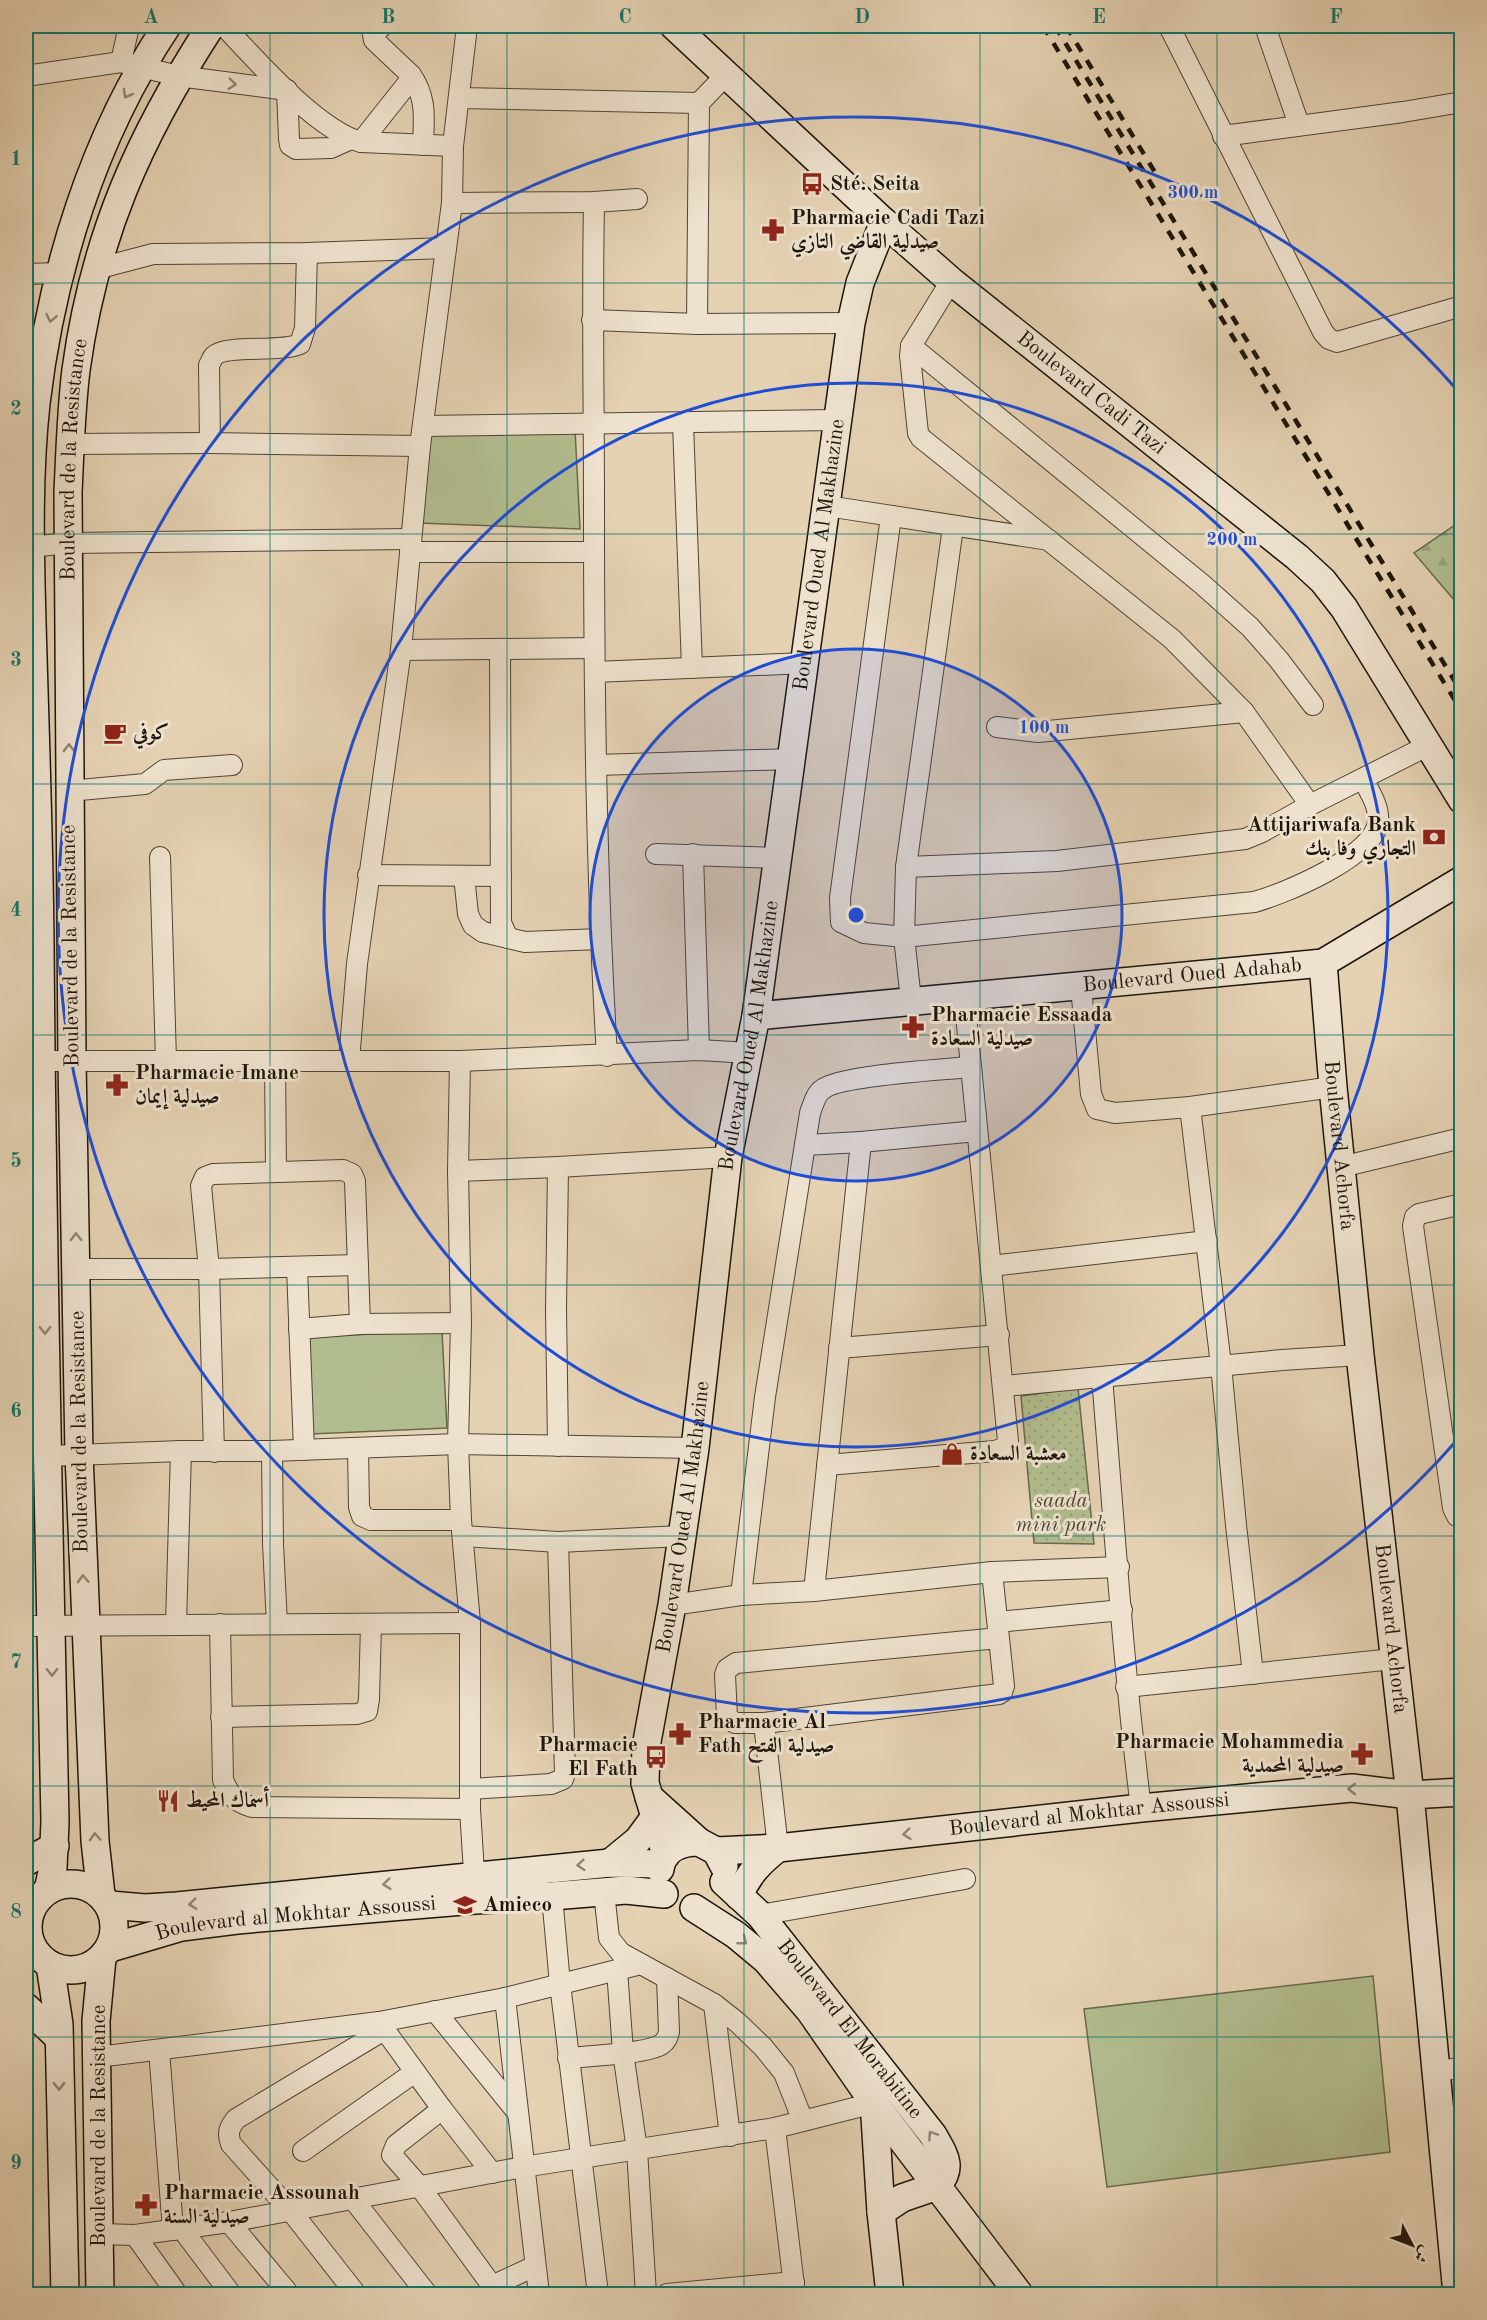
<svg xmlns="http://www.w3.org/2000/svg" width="1487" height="2320" font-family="'Old Standard TT',Amiri,serif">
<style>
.green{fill:#b2bd8f;stroke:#68694d;stroke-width:1.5}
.forest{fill:url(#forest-firs);stroke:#68694d;stroke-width:1.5}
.park{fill:url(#park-dots);stroke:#68694d;stroke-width:1.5}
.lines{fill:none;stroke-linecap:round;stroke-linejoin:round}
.street-casing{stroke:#4f4435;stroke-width:22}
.secondary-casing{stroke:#1d150b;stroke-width:30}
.street{stroke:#eee2ce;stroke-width:20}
.secondary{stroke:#eee2ce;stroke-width:27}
.rail{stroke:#1d150b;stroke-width:4.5;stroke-dasharray:10 10;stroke-linecap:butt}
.oneway{stroke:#908676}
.grid{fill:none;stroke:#0f766e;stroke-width:1.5;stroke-opacity:0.55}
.ring{fill:none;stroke:#1d4ed8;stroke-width:3}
.labels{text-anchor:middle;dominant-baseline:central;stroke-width:6;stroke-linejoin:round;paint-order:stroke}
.poi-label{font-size:21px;font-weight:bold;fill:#1d150b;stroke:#eee2ce;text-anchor:start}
.street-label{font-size:21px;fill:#1d150b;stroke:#eee2ce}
.park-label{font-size:21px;font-style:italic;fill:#4a4733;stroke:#eee2ce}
.centre{fill:#1d4ed8;stroke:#eee2ce;stroke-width:3}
.ring-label{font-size:18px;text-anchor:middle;font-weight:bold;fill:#1d4ed8;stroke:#eee2ce;stroke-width:6;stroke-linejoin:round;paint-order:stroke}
.neatline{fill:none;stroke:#0f766e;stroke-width:2}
.grid-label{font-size:20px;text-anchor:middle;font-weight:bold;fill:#0f766e}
</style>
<defs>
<pattern id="forest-firs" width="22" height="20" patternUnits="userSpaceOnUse" patternTransform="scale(1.5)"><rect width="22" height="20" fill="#b2bd8f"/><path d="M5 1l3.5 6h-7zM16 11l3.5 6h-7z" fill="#99a27a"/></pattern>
<pattern id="park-dots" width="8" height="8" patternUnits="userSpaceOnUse" patternTransform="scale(1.5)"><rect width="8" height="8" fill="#b2bd8f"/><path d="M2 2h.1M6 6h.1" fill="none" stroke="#99a27a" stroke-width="1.8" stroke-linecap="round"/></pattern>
</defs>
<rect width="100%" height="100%" fill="#e5d2b3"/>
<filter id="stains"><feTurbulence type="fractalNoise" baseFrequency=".00333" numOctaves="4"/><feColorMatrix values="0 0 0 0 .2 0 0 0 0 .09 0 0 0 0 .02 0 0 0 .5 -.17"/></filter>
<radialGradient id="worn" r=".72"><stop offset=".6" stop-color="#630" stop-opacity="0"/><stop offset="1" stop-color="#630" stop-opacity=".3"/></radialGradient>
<!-- green -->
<g class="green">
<polygon points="431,427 575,429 580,529 419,523"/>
<polygon points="442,1331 447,1428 311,1434 306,1337"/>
<polygon points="1373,1976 1390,2152 1107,2187 1084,2009"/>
</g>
<!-- forest -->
<polygon class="forest" points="1461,521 1461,600 1455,601 1414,553"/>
<!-- park -->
<polygon class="park" points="1078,1388 1094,1544 1034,1543 1021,1396"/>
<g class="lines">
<!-- street casing -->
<g class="street-casing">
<g id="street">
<path d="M224 26C256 60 317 130 361 142L453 146"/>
<polyline points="1169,26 1323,332 1329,339 1337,342 1462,306"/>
<polyline points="1265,26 1299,125"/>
<polyline points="121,62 129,26"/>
<path d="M411 75C427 98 424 118 423 145"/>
<polyline points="26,76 121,62 178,76 287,90"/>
<polyline points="287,90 289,139 290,145 296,149 331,148 351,139"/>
<polyline points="459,98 699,103 726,75"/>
<polyline points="1223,136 1403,112 1462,102"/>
<polyline points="361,142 411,79 411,75 374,40 373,35 382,26"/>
<path d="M594 202C592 303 594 405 594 506 594 689 596 873 607 1056"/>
<polyline points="452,203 594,202 637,199"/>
<polyline points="96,269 153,254 307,253 446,248"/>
<polyline points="26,274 60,273"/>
<polyline points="951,281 911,346 910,356 918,433 921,438 1172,639 1244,712 1310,805"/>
<polyline points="592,320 697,324 851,323"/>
<polyline points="697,324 699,103"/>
<polyline points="911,346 1203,585 1250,627 1279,660 1313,705"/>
<polyline points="683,423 692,668"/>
<polyline points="423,426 837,420"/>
<path d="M210 443 209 365C211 362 212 358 214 356 226 344 280 353 300 344L305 328 307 253"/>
<polyline points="70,444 210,443 420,446"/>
<polyline points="827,506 1049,540"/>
<path d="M891 516 840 898 841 922 864 933 904 937 1254 902C1284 894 1375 856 1378 822 1380 807 1369 791 1363 779"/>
<polyline points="30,547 69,543 411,539"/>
<polyline points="410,552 594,552"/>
<polyline points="500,649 501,923 508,938"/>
<polyline points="401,650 594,648"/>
<polyline points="595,672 806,663"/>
<polyline points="997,727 1038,732 1244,712"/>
<polyline points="597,765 791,759"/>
<polyline points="69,791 145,784 164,770 232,765"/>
<polyline points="656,854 776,858"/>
<polyline points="693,854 699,1050"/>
<polyline points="160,857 166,1060"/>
<polyline points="906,867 1057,861 1245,839 1262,832 1310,805 1429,745"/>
<polyline points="368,875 501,876"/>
<polyline points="464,876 468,914 473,925 483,932 525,942 600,939"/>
<polyline points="1081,987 1091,1094 1097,1109 1115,1113 1190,1107 1333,1087"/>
<polyline points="911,1000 904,937 906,867 953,527"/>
<polyline points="41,1061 460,1061 699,1050 750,1053"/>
<polyline points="349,1061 357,964 401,650 420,446 452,203 453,146 467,26"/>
<polyline points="460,1061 458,1171 461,1323 458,1444 461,1520 470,1623 470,1809 475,1888"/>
<polyline points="275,1062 276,1171"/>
<polyline points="1190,1107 1221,1365 1236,1525 1253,1674"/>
<polyline points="805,1145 861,1142 977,1131"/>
<polyline points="1341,1167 1462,1138"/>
<polyline points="458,1171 558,1167 728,1157"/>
<polyline points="1462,1204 1419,1214 1415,1217 1413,1226 1453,1508 1457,1516 1462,1517"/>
<polyline points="991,1266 1207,1241"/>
<polyline points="297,1267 304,1450"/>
<polyline points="77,1269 209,1269 358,1265"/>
<polyline points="299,1329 360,1324 461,1323"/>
<polyline points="839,1348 999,1335"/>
<path d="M1102 1377C1114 1521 1123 1665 1141 1808"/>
<polyline points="26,1384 46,1383"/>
<polyline points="1004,1386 1282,1360 1360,1355"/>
<polyline points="558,1446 556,1310 558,1167"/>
<polyline points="358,1448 359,1507 362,1516 371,1520 461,1520"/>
<polyline points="272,1451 273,1544 277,1624"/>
<polyline points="214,1452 209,1269 201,1186 205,1177 213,1174 343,1170 352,1174 355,1181 360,1324"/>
<polyline points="48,1456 181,1451 272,1451 458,1444 695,1448"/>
<polyline points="827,1465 995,1451 1006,1447 1008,1441 964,995"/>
<polyline points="463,1536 558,1542 682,1536"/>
<polyline points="992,1572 1004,1686 1002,1692 999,1694 764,1723 735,1723 727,1717 725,1675 727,1669 736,1663 999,1638"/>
<polyline points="814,1591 861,1142"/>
<path d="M741 1595 765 1397 810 1113C813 1105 816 1093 823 1089 841 1075 942 1070 970 1067"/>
<polyline points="672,1605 741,1595 814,1591 992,1572 1119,1567"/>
<polyline points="998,1622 1122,1610"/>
<polyline points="176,1624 181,1451"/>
<path d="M220 1624 223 1780C230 1796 235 1802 252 1807L470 1809"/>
<polyline points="26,1626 470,1623"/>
<polyline points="1126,1687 1393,1659"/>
<polyline points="221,1717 357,1714 367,1711 369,1699 371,1624"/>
<polyline points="764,1723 778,1848"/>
<polyline points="470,1789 551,1784 563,1779 565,1773 558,1542"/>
<polyline points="604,1892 609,1938 621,1953 714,2004 737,2022 763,2047 784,2073 803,2121"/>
<polyline points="552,1896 560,1984 598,2294"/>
<polyline points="760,1915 965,1879"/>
<polyline points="617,1970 623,2052 637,2150 646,2294"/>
<polyline points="505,1998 539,2294"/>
<polyline points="714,2004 730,2136"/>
<polyline points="435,2011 517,2112"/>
<polyline points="379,2022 442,2109 396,2145 392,2155 420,2187 498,2294"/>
<polyline points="159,2050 173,2230"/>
<polyline points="98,2057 379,2022 505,1998 641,1964"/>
<path d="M568 2058C588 2056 648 2054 662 2044 666 2041 668 2037 669 2032L667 1978"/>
<polyline points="1434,2071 1462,2068"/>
<polyline points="442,2109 492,2173"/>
<polyline points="775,2128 795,2294"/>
<polyline points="303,2151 415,2072"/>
<polyline points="353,2199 427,2294"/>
<polyline points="229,2222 289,2294"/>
<polyline points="182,2229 231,2294"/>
<polyline points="99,2234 135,2235 229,2222 523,2167 775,2128 874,2103"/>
<polyline points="135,2235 177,2294"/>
<polyline points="492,2286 535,2266"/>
<path d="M356 2294 291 2211 231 2144C227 2133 229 2128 236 2119L384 2030"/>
<polyline points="667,2294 794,2282"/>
</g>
</g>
<!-- secondary casing -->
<g class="secondary-casing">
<g id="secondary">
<path id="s1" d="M674 26 884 222 951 281 1297 557 1323 581 1344 608 1462 800"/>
<path id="s2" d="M1323 963 1333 1087 1360 1355 1410 1795 1457 2294"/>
<path id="s3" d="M756 1016 1323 963 1462 880"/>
<polyline points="649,1797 699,1842 716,1851 724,1866"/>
<path id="s4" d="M716 1851 778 1848 1141 1808 1352 1788 1410 1795 1462 1792"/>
<path id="s5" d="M666 1855 645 1783 646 1747 672 1605 695 1448 728 1157 756 1016 851 323 860 283 884 222"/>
<polyline points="26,1862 55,1846"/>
<polyline points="610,1863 638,1840 655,1817"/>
<path d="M660 1869C662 1849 681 1842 699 1842"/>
<path id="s6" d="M724 1882 760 1915 933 2135C944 2155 954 2167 937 2186"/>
<circle cx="71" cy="1927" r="43"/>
<path d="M48 1890 53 1868 55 1822C49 1529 42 1236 40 943 39 836 35 729 32 623 30 550 28 476 36 403 52 270 93 137 167 26"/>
<path id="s7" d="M101 1895 95 1841 79 1454 72 1061 68 492C70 452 71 410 76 370 94 237 139 137 211 26"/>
<path d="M739 1896C748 1874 760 1862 778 1848"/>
<polyline points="110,1905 145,1908 177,1906 610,1863 661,1864"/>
<polyline points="694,1908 736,1935 766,1960 810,2011 874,2103 1019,2294"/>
<path id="s8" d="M110 1948 181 1927 237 1920 475 1900 552 1896 626 1890 664 1894"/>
<polyline points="50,1965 59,2024 65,2294"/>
<polyline points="26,2007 58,2037"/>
<polyline points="874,2101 881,2212 890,2294"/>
<polyline points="881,2212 902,2198 937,2186"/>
<polyline points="100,2294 96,2021 102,1958"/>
</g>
</g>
<!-- street -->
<use href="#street" class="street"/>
<!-- secondary -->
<use href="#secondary" class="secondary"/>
<!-- rail -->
<g class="rail">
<polyline points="1043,26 1462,712"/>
<polyline points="1055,26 1462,693"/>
<polyline points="1066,26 1156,174"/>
</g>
</g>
<!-- one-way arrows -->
<defs><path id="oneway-chevron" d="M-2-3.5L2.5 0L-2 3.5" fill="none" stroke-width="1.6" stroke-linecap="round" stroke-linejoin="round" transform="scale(1.5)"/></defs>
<g class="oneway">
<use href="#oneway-chevron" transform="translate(232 84) rotate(6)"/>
<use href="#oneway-chevron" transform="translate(127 94) rotate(119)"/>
<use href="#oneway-chevron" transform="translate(51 318) rotate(102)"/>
<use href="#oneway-chevron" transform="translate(69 748) rotate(-90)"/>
<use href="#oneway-chevron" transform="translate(76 1237) rotate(-91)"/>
<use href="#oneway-chevron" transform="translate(45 1330) rotate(89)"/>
<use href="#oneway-chevron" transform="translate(83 1579) rotate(-92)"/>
<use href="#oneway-chevron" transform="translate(52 1672) rotate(89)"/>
<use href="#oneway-chevron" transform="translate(1352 1789) rotate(180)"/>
<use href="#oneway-chevron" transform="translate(907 1834) rotate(174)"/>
<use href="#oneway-chevron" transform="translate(95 1837) rotate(-93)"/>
<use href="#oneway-chevron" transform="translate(581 1865) rotate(175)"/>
<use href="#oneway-chevron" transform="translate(387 1884) rotate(174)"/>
<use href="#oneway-chevron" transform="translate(193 1904) rotate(174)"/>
<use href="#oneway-chevron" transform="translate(743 1941) rotate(39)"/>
<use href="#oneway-chevron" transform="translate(59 2086) rotate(89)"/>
<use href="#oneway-chevron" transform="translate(932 2135) rotate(-124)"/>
</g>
<!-- grid -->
<path class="grid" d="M270 26V2294M507 26V2294M744 26V2294M980 26V2294M1217 26V2294M26 283H1462M26 534H1462M26 784H1462M26 1035H1462M26 1285H1462M26 1536H1462M26 1786H1462M26 2037H1462"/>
<!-- distance rings -->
<circle cx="856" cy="915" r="266" fill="#1d4ed8" fill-opacity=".12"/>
<g class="ring">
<circle cx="856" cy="915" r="266"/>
<circle cx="856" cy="915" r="532"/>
<path d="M1458 1439A798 798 0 1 1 1458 391"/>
</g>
<!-- icons -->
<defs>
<g id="bus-bare" transform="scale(1.8)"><path d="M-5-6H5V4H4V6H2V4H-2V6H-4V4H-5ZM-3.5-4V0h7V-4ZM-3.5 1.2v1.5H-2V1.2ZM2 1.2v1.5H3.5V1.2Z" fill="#8f2418" stroke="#eee2ce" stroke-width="2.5" paint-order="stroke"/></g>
<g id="pharmacy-bare" transform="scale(1.8)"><path d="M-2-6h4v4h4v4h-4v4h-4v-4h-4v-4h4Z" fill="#8f2418" stroke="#eee2ce" stroke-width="2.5" paint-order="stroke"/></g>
<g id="cafe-bare" transform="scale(1.8)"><path d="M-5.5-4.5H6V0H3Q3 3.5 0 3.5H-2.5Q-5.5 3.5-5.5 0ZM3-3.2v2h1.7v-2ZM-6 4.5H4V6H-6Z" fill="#8f2418" stroke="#eee2ce" stroke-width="2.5" paint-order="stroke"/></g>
<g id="bank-bare" transform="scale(1.8)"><path d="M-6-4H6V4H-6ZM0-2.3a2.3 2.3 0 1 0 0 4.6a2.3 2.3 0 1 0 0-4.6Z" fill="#8f2418" stroke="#eee2ce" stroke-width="2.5" paint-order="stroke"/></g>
<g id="shop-bare" transform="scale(1.8)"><path d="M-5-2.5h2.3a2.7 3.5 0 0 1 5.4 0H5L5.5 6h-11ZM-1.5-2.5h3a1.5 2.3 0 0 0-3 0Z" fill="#8f2418" stroke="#eee2ce" stroke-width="2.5" paint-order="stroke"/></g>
<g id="restaurant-bare" transform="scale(1.8)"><path d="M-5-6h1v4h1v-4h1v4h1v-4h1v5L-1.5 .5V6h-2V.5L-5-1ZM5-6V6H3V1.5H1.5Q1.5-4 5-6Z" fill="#8f2418" stroke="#eee2ce" stroke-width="2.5" paint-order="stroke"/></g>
<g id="school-bare" transform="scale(1.8)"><path d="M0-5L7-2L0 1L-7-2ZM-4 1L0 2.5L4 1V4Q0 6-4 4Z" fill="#8f2418" stroke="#eee2ce" stroke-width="2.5" paint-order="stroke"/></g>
</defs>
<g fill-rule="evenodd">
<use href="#bus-bare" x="812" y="184"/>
<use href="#pharmacy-bare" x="773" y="230"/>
<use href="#cafe-bare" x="115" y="733"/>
<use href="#bank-bare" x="1434" y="837"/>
<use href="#pharmacy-bare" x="913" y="1027"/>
<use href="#pharmacy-bare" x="117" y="1085"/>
<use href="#shop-bare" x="952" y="1454"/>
<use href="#pharmacy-bare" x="680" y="1734"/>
<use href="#pharmacy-bare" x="1362" y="1754"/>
<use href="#bus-bare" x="656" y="1757"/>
<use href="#restaurant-bare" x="168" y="1801"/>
<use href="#school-bare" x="465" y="1905"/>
<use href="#pharmacy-bare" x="146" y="2205"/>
</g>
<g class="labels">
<!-- poi labels -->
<g class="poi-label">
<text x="830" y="184">Sté. Seita</text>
<text x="791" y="218">Pharmacie Cadi Tazi<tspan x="791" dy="24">صيدلية القاضي التازي</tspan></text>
<text x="133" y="733">كوفي</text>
<text x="1416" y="825" text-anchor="end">Attijariwafa Bank<tspan x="1416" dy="24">التجاري وفا بنك</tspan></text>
<text x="931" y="1015">Pharmacie Essaada<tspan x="931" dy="24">صيدلية السعادة</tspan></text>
<text x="135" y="1073">Pharmacie Imane<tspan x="135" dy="24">صيدلية إيمان</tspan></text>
<text x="970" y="1454">معشبة السعادة</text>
<text x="698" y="1722">Pharmacie Al<tspan x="698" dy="24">Fath صيدلية الفتح</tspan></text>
<text x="1344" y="1742" text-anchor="end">Pharmacie Mohammedia<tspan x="1344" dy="24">صيدلية المحمدية</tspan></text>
<text x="638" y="1745" text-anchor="end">Pharmacie<tspan x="638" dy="24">El Fath</tspan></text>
<text x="186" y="1801">أسماك المحيط</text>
<text x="483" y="1905">Amieco</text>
<text x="164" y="2193">Pharmacie Assounah<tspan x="164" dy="24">صيدلية السنة</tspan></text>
</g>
<!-- street labels -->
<g class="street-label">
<text stroke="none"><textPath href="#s1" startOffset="556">Boulevard Cadi Tazi</textPath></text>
<text stroke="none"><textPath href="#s7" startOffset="1436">Boulevard de la Resistance</textPath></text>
<text stroke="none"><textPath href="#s5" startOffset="1316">Boulevard Oued Al Makhazine</textPath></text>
<text transform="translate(71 946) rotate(-91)">Boulevard de la Resistance</text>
<text stroke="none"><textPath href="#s3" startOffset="438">Boulevard Oued Adahab</textPath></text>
<text stroke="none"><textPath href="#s5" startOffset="830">Boulevard Oued Al Makhazine</textPath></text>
<text stroke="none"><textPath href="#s2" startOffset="183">Boulevard Achorfa</textPath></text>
<text transform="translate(80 1432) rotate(-91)">Boulevard de la Resistance</text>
<text stroke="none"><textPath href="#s5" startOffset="344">Boulevard Oued Al Makhazine</textPath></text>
<text stroke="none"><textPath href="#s2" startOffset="669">Boulevard Achorfa</textPath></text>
<text stroke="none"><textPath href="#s4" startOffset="375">Boulevard al Mokhtar Assoussi</textPath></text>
<text stroke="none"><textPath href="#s8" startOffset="189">Boulevard al Mokhtar Assoussi</textPath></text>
<text stroke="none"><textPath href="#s6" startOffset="194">Boulevard El Morabitine</textPath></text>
<text transform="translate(99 2126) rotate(-90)">Boulevard de la Resistance</text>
</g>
<!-- park labels -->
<g class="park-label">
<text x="1061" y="1501">saada<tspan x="1061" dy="24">mini park</tspan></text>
</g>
</g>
<circle cx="856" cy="915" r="9" class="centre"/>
<g class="ring-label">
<text x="1193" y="198">300 m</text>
<text x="1232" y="545">200 m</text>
<text x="1044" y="733">100 m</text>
</g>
<!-- margin -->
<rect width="1487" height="2320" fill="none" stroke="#e5d2b3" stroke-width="66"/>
<!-- north arrow -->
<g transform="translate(1412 2245) rotate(132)" stroke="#eee2ce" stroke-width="4.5" paint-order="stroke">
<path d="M0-4.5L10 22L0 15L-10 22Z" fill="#1d150b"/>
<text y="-9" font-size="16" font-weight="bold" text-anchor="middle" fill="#1d150b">ش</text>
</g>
<rect x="33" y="33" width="1421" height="2254" class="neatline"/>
<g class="grid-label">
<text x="151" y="23">A</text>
<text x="388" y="23">B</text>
<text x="625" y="23">C</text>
<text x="862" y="23">D</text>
<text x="1099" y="23">E</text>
<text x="1336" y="23">F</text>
<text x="16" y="165">1</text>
<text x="16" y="415">2</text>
<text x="16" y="666">3</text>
<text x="16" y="916">4</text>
<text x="16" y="1167">5</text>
<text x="16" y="1417">6</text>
<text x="16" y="1668">7</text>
<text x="16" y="1918">8</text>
<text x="16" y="2169">9</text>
</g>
<rect width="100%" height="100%" filter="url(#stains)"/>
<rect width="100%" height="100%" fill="url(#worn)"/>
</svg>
